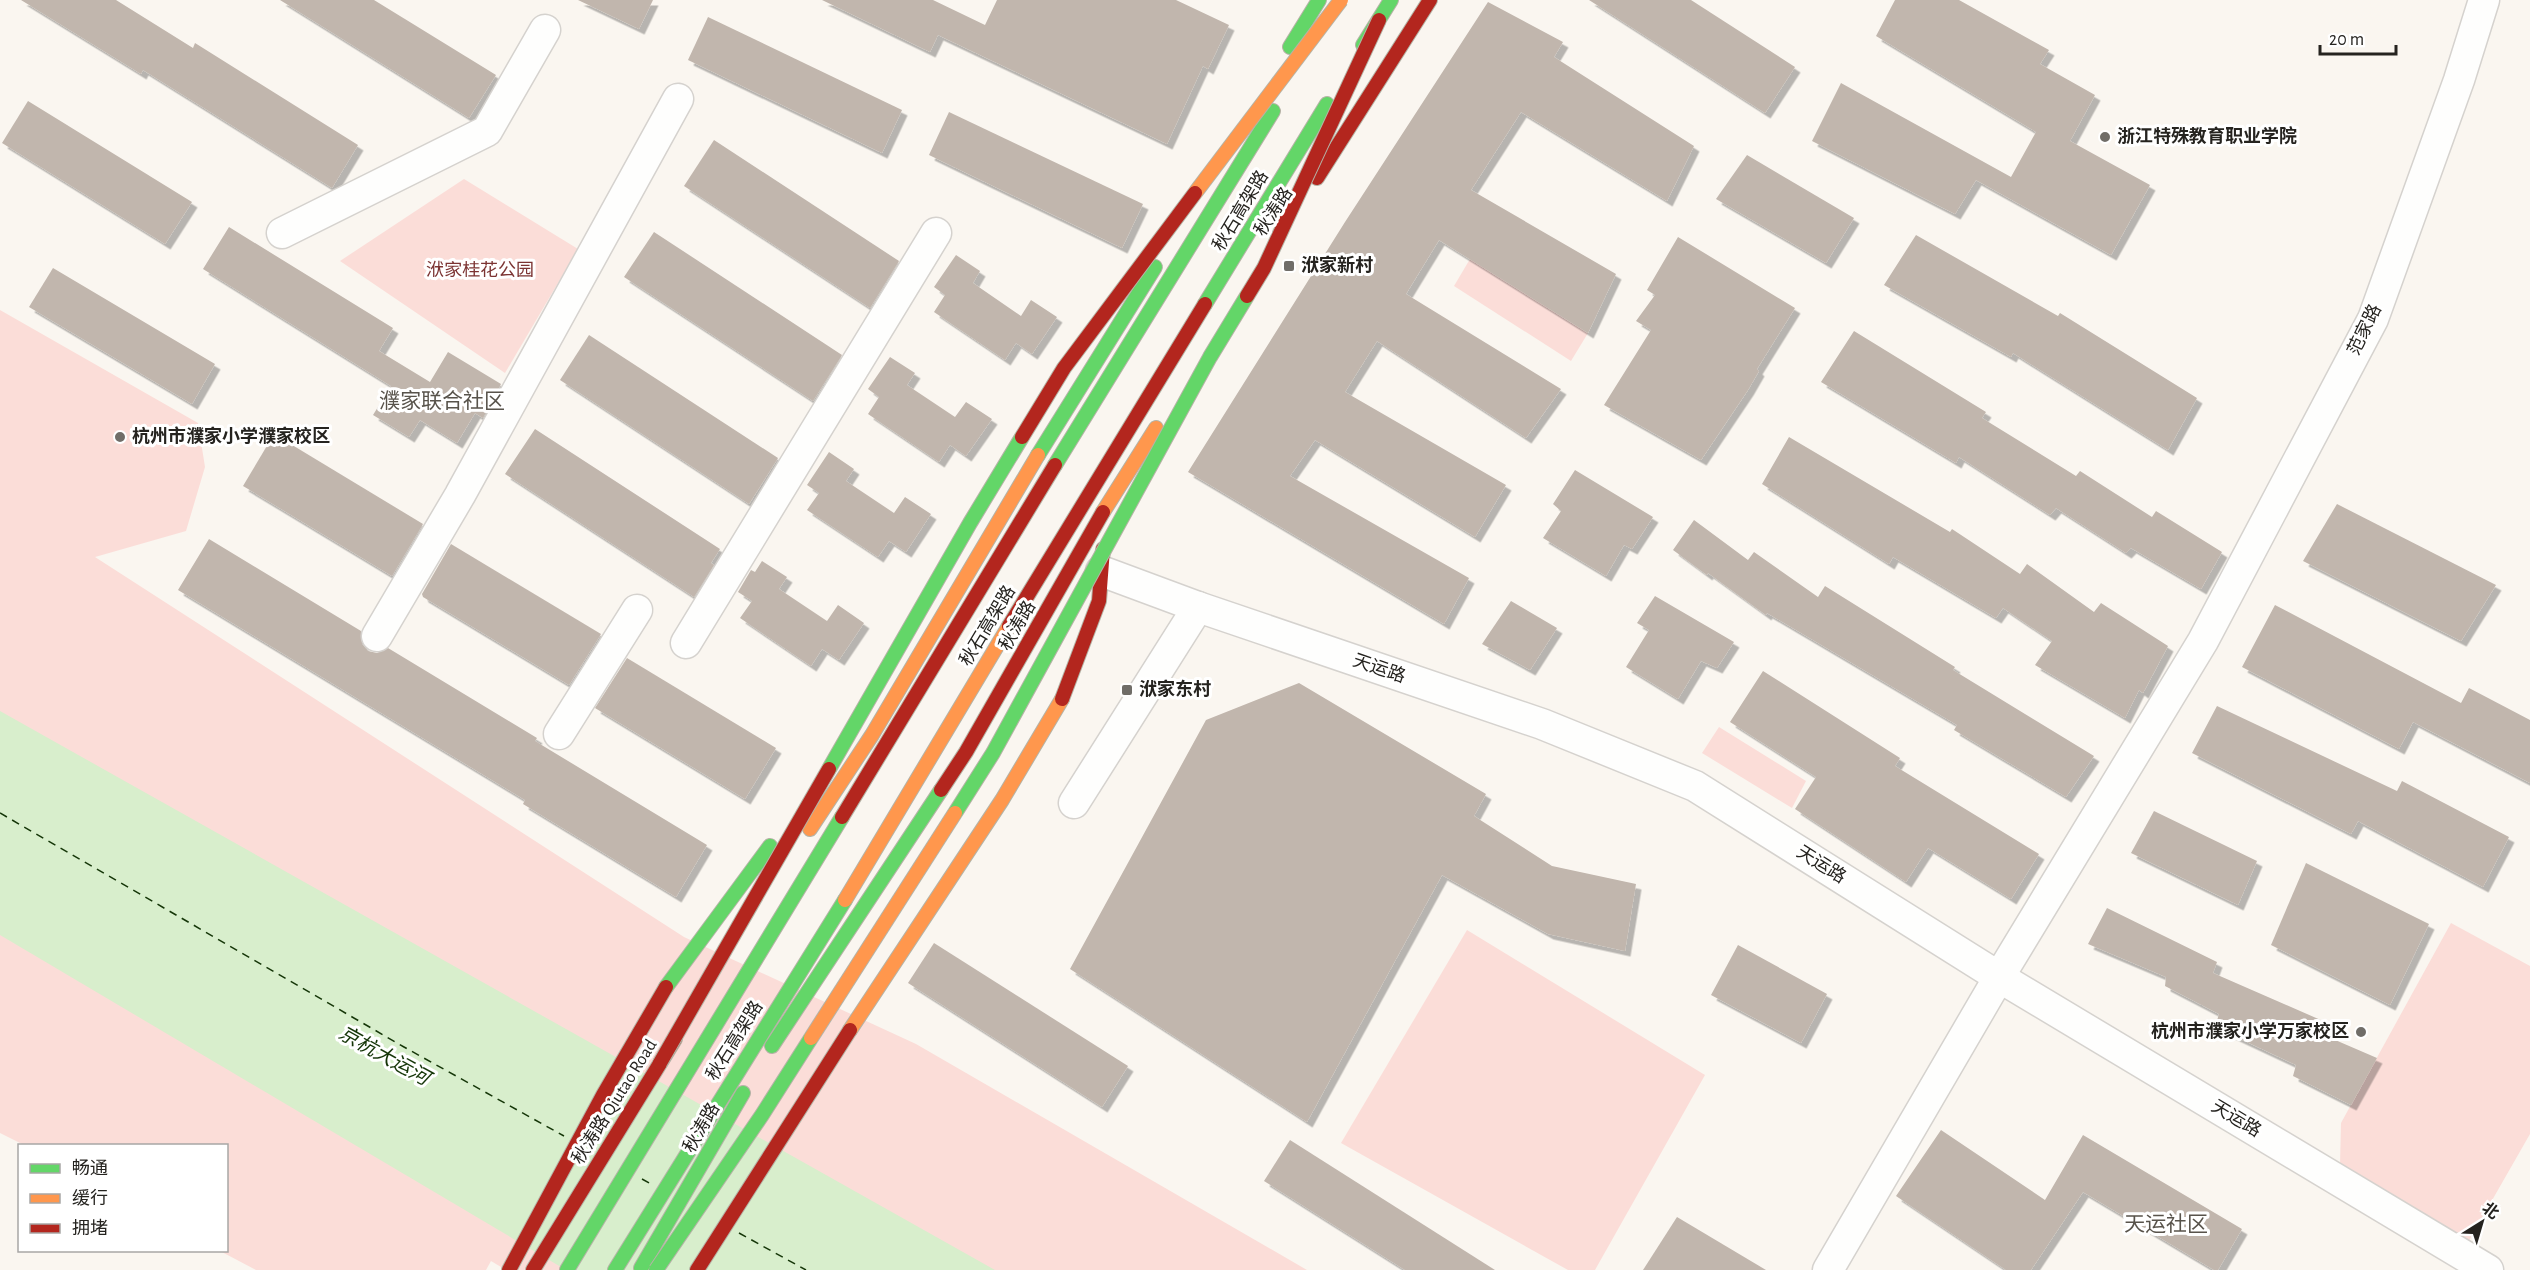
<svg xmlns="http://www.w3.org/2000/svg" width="2530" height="1270" font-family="'Alegreya Sans','Noto Sans SC',sans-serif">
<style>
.green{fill:#fbddd8}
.water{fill:#d8eecc}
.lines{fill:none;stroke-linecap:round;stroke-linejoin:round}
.ferry{stroke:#153608;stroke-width:1.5;stroke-dasharray:8 6;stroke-linecap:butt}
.building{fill:#c1b6ad;filter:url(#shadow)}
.street-casing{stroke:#d5d2ce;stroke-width:33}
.fast-casing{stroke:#b5b3a6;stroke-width:16}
.slow-casing{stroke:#b5b3a6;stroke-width:16}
.jam-casing{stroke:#b5b3a6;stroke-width:16}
.street{stroke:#fefefd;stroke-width:30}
.fast{stroke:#63d668;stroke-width:14}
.slow{stroke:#ff974d;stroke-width:14}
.jam{stroke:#b3261e;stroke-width:14}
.fast-bridge-casing{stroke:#b5b3a6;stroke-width:16;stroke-linecap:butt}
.slow-bridge-casing{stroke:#b5b3a6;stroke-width:16;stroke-linecap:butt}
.jam-bridge-casing{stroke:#b5b3a6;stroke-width:16;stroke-linecap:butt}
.fast-bridge{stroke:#63d668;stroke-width:14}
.slow-bridge{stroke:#ff974d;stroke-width:14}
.jam-bridge{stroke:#b3261e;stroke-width:14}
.poi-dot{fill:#706d68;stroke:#fff;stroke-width:2}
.labels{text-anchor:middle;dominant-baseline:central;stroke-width:6;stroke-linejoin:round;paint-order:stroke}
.poi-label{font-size:18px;font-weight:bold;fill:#25231f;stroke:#fff;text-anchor:start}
.street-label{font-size:18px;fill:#25231f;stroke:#fff}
.park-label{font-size:18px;fill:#7c3433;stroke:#fff}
.water-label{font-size:20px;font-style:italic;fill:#153608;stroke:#fff}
.quarter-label{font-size:21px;fill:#58534b;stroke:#fff}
</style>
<defs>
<filter id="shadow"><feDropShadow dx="5.5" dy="5.5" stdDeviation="0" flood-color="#0004"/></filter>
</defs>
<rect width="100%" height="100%" fill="#faf6f0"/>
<!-- green -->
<g class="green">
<polygon points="464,179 578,249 505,373 340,261"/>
<polygon points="1470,259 1588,333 1571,361 1454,286"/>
<polygon points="0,310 198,423 205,467 186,531 95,557 684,937 916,1044 1307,1270 506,1270 491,1261 486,1270 256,1270 220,1251 226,1250 226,1146 24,1145 0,1133"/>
<polygon points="1719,727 1806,781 1792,808 1702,753"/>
<polygon points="2451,923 2530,966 2530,1134 2467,1244 2340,1165 2341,1123"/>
<polygon points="1467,930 1705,1075 1595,1270 1568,1270 1341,1143"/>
</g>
<!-- water -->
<polygon class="water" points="0,711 995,1270 566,1270 0,935"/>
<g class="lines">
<!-- ferry -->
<g class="ferry">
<polyline points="0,813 404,1047 564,1136"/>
<polyline points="642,1179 651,1184"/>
<polyline points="739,1233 806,1270"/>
</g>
</g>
<!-- building -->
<g class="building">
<polygon points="21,0 116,0 193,48 195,43 358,145 332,188 143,70 141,74"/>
<polygon points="280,0 374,0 496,75 469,118"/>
<polygon points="578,0 653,0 639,29"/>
<polygon points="822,0 933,0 985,25 997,0 1176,0 1229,25 1208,69 1203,66 1167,144 938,35 930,52"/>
<polygon points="1589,0 1691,0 1795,67 1765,113"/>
<polygon points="1895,0 1959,0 2049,50 2040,64 2095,95 2070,141 2150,185 2111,255 1976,180 1955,214 1812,141 1841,83 2011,177 2036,132 1876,36"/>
<polygon points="1488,2 1563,42 1554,57 1694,146 1667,201 1521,112 1471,190 1616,274 1588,333 1439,240 1406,294 1561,389 1526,438 1377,341 1345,392 1506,485 1475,537 1315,440 1290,476 1469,578 1444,624 1188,472 1345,222"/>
<polygon points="708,17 902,110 882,153 688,60"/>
<polygon points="28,101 192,202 165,244 2,143"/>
<polygon points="949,112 1143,204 1122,248 929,155"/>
<polygon points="714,140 899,261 870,308 684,186"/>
<polygon points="1747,155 1854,218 1826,263 1716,199"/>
<polygon points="229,227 393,328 379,351 430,382 448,352 501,384 483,418 475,413 457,443 420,420 409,437 373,415 391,386 203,269"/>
<polygon points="654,232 842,355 813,401 624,277"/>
<polygon points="1916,235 2058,316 2060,313 2197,398 2168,450 2013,353 2011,357 1884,285"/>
<polygon points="1678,237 1795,308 1757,369 1759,371 1748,390 1701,460 1604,405 1651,330 1636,321 1655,295 1647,290"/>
<polygon points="956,255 980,271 973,283 1021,316 1031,300 1057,317 1032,354 1016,343 1005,360 934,312 945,295 934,287"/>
<polygon points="53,268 215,364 192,404 29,307"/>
<polygon points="1854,331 1986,412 1982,418 2076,476 2080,471 2152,517 2156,511 2222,552 2201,589 2131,548 2126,553 2056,508 2050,515 1959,457 1956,463 1821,382"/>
<polygon points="589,335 778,458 749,504 560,380"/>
<polygon points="890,357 915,373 907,385 955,417 966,402 992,419 966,456 950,445 939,462 868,414 879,397 868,389"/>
<polygon points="535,429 720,549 711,563 714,565 694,597 505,474"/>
<polygon points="274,434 423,524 392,576 243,486"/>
<polygon points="1789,437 1950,532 1952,529 2020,574 2027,564 2094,612 2101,603 2168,646 2143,693 2139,690 2125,718 2035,665 2052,641 2003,608 1996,618 1893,557 1889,564 1762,484"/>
<polygon points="829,452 854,469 846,481 894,513 905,497 931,514 906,552 889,541 878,557 807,510 819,493 807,485"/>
<polygon points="1575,470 1653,517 1632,549 1624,545 1606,576 1543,538 1561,511 1553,504"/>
<polygon points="2337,504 2496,585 2461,641 2303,561"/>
<polygon points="1694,520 1748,560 1754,552 1818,597 1825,586 1955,667 1953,670 2094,756 2066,797 1954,730 1957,725 1767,613 1766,615 1708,573 1707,575 1673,550"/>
<polygon points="209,539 361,631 362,644 368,651 377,653 388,648 537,738 535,741 707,845 676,897 523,804 525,800 178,590"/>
<polygon points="451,544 601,634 569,685 423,597 422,594"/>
<polygon points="762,561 787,577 779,589 827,621 838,605 864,623 839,660 822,649 811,666 740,618 752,601 738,592 751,570 755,572"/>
<polygon points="1655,596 1734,642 1717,668 1701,661 1678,699 1626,667 1649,630 1637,623"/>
<polygon points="1511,601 1557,628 1530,670 1482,644"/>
<polygon points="2275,605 2461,703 2469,688 2530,720 2530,783 2413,722 2399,749 2242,667"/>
<polygon points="627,658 776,748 745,799 595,708"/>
<polygon points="1763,671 1900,758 1895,766 2039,854 2011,899 1928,848 1906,882 1795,809 1816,777 1730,722"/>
<polygon points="1299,683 1486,794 1474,816 1552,866 1636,884 1625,951 1548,934 1442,875 1307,1122 1070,969 1206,720"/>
<polygon points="2217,706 2397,791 2402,781 2509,837 2483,887 2358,821 2351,834 2192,753"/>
<polygon points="2154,811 2257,861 2238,905 2131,853"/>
<polygon points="2306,863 2429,924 2390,1005 2271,945"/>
<polygon points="2107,908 2217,962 2213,973 2323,1021 2319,1033 2377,1058 2351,1105 2293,1076 2296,1065 2215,1027 2219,1014 2165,986 2166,977 2088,944"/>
<polygon points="934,943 1128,1066 1102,1107 908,983"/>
<polygon points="1738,945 1827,994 1801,1043 1711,995"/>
<polygon points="1941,1130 2045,1200 2083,1135 2242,1229 2218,1270 2214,1270 2083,1192 2031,1270 2006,1270 1896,1196"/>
<polygon points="1290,1140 1495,1270 1405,1270 1264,1181"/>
<polygon points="1677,1217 1766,1270 1643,1270"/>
</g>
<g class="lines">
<!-- street casing -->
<g class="street-casing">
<g id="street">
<polyline points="282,233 487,131 545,30"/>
<polyline points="1101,571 1198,607 1542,724 1695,786 1999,977 2488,1270"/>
<polyline points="377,636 460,495 678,99"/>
<polyline points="686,643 936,233"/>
<polyline points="559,734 637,610"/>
<polyline points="1074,803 1198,607"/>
<polyline points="1828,1270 1999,977 2203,641 2373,319 2459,80 2484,0"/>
</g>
</g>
<!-- fast casing -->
<g class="fast-casing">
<g id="fast">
<polyline points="1363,45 1391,0"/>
<polyline points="1290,47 1319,0"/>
<polyline points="1205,304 1327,104"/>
<polyline points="1038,455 1155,267"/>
<polyline points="1055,465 1273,111"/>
<polyline points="666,987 770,846"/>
<polyline points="772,1046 941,790"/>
<polyline points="641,1268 743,1093"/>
<polyline points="567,1270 842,817"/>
<polyline points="615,1270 845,900"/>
</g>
</g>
<!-- slow casing -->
<g class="slow-casing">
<g id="slow">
<polyline points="1103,512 1156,428"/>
<polyline points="810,829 872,735 1038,455"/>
<polyline points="845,900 1009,626"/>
<polyline points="850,1030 1002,800 1062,699"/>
</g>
</g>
<!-- jam casing -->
<g class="jam-casing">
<g id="jam">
<polyline points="1317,178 1430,0"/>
<polyline points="1009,626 1205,304"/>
<polyline points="1062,699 1099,601 1103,549"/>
<polyline points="941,790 966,752 1103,512"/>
<polyline points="842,817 1055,465"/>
<polyline points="509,1270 603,1095 666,987"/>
<polyline points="533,1270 675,1039"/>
<polyline points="697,1270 850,1030"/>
</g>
</g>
<!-- street -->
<use href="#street" class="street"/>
<!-- fast -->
<use href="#fast" class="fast"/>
<!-- slow -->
<use href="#slow" class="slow"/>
<!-- jam -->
<use href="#jam" class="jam"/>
<!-- fast-bridge casing -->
<g class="fast-bridge-casing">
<g id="fast-bridge">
<polyline points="829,769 970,523 1022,437"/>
<polyline points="955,813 993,753 1210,357 1247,296"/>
<polyline points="656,1270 762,1115 811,1038"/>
</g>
</g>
<!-- slow-bridge casing -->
<g class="slow-bridge-casing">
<g id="slow-bridge">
<polyline points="1195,193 1341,0"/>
<polyline points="811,1038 955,813"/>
</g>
</g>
<!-- jam-bridge casing -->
<g class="jam-bridge-casing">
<g id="jam-bridge">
<polyline points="1247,296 1264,268 1379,20"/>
<polyline points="1022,437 1064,368 1195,193"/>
<polyline points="660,1063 829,769"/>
</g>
</g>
<!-- fast-bridge -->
<use href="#fast-bridge" class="fast-bridge"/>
<!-- slow-bridge -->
<use href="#slow-bridge" class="slow-bridge"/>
<!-- jam-bridge -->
<use href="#jam-bridge" class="jam-bridge"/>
</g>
<!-- markers -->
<g class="poi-dot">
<circle cx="2105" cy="137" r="6"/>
<rect x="1283" y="260" width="12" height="12" rx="3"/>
<circle cx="120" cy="437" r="6"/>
<rect x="1121" y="684" width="12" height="12" rx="3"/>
<circle cx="2361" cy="1032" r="6"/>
</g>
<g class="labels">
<!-- poi labels -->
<g class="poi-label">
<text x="2117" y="137">浙江特殊教育职业学院</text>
<text x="1301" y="266">洑家新村</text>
<text x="132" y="437">杭州市濮家小学濮家校区</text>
<text x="1139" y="690">洑家东村</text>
<text x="2349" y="1032" text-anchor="end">杭州市濮家小学万家校区</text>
</g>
<!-- street labels -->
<g class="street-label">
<text transform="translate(1241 211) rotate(-59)">秋石高架路</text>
<text transform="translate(1274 212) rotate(-57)">秋涛路</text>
<text transform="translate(2365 330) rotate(-64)">范家路</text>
<text transform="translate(988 626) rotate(-59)">秋石高架路</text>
<text transform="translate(1018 626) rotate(-60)">秋涛路</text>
<text transform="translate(1379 669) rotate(19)">天运路</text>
<text transform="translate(1821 865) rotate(32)">天运路</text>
<text transform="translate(735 1041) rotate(-58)">秋石高架路</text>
<text transform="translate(615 1102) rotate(-58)">秋涛路 Qiutao Road</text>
<text transform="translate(2236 1119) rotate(31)">天运路</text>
<text transform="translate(702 1128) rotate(-60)">秋涛路</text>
</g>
<!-- park labels -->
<g class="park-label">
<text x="480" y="271">洑家桂花公园</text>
</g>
<!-- water labels -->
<g class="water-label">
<text transform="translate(384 1056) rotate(29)">京杭大运河</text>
</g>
<!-- quarter labels -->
<g class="quarter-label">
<text x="442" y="401">濮家联合社区</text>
<text x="2166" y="1224">天运社区</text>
</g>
</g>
<!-- legend -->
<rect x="18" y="1144" width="210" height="108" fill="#ffffff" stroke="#a8a7a5" stroke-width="1.5"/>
<rect x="30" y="1164" width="30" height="9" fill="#63d668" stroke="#a8a7a5" stroke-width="1.5"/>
<text x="72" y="1174" font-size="18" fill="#25231f">畅通</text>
<rect x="30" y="1194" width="30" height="9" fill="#ff974d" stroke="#a8a7a5" stroke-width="1.5"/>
<text x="72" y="1204" font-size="18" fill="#25231f">缓行</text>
<rect x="30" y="1224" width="30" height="9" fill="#b3261e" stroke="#a8a7a5" stroke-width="1.5"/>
<text x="72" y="1234" font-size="18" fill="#25231f">拥堵</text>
<!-- north arrow -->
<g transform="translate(2482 1222) rotate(37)" stroke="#ffffff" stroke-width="4.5" paint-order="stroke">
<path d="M0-4.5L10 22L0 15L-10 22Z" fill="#25231f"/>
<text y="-9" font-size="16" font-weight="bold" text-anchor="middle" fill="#25231f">北</text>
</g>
<!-- scale -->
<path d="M2320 45v9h76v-9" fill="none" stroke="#25231f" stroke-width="3"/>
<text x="2329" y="45" font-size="18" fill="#25231f" stroke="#ffffff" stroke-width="4.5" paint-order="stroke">20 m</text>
</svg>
